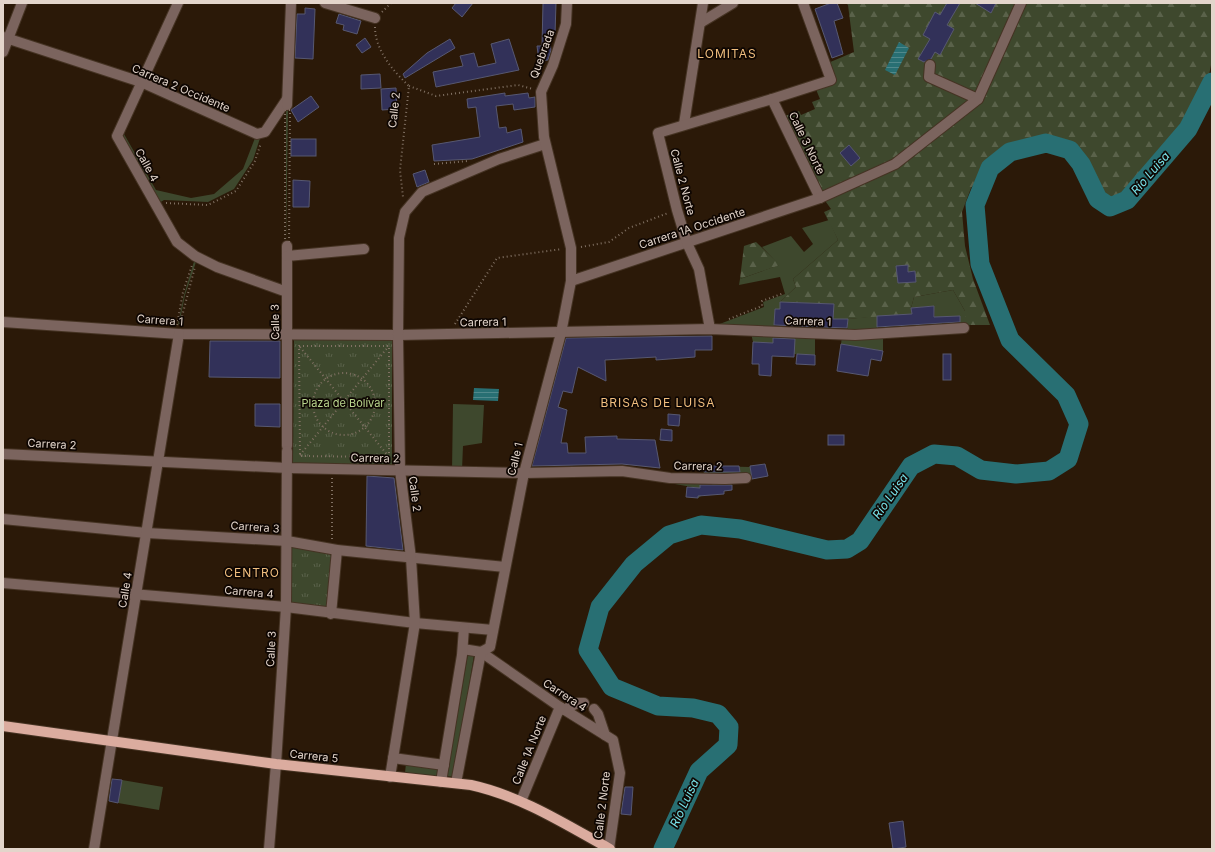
<svg xmlns="http://www.w3.org/2000/svg" width="1215" height="852" font-family="Inter,sans-serif">
<style>
.green{fill:#3e482d}
.forest{fill:url(#forest-firs)}
.park{fill:url(#park-tufts)}
.water{fill:url(#water-rules)}
.lines{fill:none;stroke-linecap:round;stroke-linejoin:round}
.river{stroke:#286f73;stroke-width:19}
.building{fill:#323159;stroke:#575871}
.minor-casing{stroke:#453323;stroke-width:12}
.major-casing{stroke:#453323;stroke-width:12}
.path{stroke:#817163;stroke-width:2;stroke-dasharray:1 3;stroke-linecap:butt}
.minor{stroke:#7b645e;stroke-width:10}
.major{stroke:#dbac9f;stroke-width:10}
.labels{text-anchor:middle;dominant-baseline:central;stroke-width:3.5;stroke-linejoin:round;paint-order:stroke}
.street-label{font-size:11px;fill:#e3d5cb;stroke:#0e0602}
.park-label{font-size:11px;fill:#bad68e;stroke:#0e0602}
.neighbourhood-label{font-size:12px;letter-spacing:1px;fill:#f2bf7f;stroke:#0e0602}
.water-label{font-size:12px;font-style:italic;fill:#79e4eb;stroke:#0e0602}
</style>
<defs>
<pattern id="forest-firs" width="22" height="20" patternUnits="userSpaceOnUse"><rect width="22" height="20" fill="#3e482d"/><path d="M5 1l3.5 6h-7zM16 11l3.5 6h-7z" fill="#5a624a"/></pattern>
<pattern id="park-tufts" width="24" height="20" patternUnits="userSpaceOnUse"><rect width="24" height="20" fill="#3e482d"/><path d="M3 7l-1-3M5 7V3M7 7l1-3M15 17l-1-3M17 17v-4M19 17l1-3" fill="none" stroke="#5a624a"/></pattern>
<pattern id="water-rules" width="6" height="5" patternUnits="userSpaceOnUse"><rect width="6" height="5" fill="#286f73"/><path d="M0 2.5h6" fill="none" stroke="#51898c"/></pattern>
</defs>
<rect width="100%" height="100%" fill="#2b1908"/>
<!-- green -->
<g class="green">
<polygon points="286,111 288,111 286,245"/>
<polygon points="124,134 156,190 191,198 214,194 243,169 255,138 261,135 253,160 234,189 208,202 164,200 159,203 123,139"/>
<polygon points="829,220 838,240 793,279 796,287 780,302 780,309 775,310 774,328 717,325 764,307 763,302 785,294 780,277 739,285 740,279 779,265 762,247 791,236 804,252 813,244 802,228"/>
<polygon points="195,258 197,259 185,295 179,325 178,324 184,295"/>
<polygon points="953,290 965,311 965,325 960,326 960,316 942,317 942,327 935,327 934,306 911,308 914,297"/>
<polygon points="877,316 878,331 847,332 848,319"/>
<polygon points="751,333 815,336 815,355 794,354 794,344 753,342"/>
<polygon points="883,334 883,351 841,344 842,336"/>
<polygon points="453,404 484,405 482,443 463,446 462,470 452,470"/>
<polygon points="711,466 750,467 752,479 731,481 732,490 715,492 713,490 712,482 700,483 701,496 698,498 698,488 669,483 704,476 703,467"/>
<polygon points="468,654 474,655 454,777 447,776"/>
<polygon points="406,763 440,768 439,777 405,773"/>
<polygon points="122,780 163,787 159,810 118,803"/>
</g>
<!-- forest -->
<g class="forest">
<polygon points="846,3 1212,3 1212,60 1207,85 1186,127 1125,199 1111,203 1101,196 1083,162 1070,148 1046,139 1009,148 987,167 971,188 962,212 965,246 973,279 990,325 965,325 965,311 953,290 914,297 911,308 912,314 848,319 833,319 833,304 780,302 796,287 793,279 838,240 824,212 831,209 821,195 785,116 799,111 801,115 815,109 812,102 820,99 815,87 833,81 828,63 854,52 848,5"/>
<polygon points="756,242 780,265 740,279 744,246"/>
</g>
<!-- park -->
<g class="park">
<polygon points="294,339 392,340 392,466 293,465"/>
<polygon points="289,546 333,552 329,610 289,604"/>
</g>
<!-- water -->
<g class="water">
<polygon points="899,42 909,48 895,75 885,70"/>
<polygon points="474,388 499,389 498,401 473,400"/>
</g>
<g class="lines">
<!-- river -->
<polyline class="river" points="663,849 699,771 728,745 729,727 718,714 693,708 658,706 612,687 588,650 600,607 634,564 669,535 701,525 740,529 827,550 847,549 860,541 911,466 934,454 957,456 981,470 1016,474 1049,471 1068,459 1079,424 1066,395 1010,340 980,264 975,205 990,168 1010,152 1046,143 1070,150 1081,164 1098,199 1110,207 1127,200 1188,129 1212,82"/>
</g>
<!-- building -->
<g class="building">
<polygon points="456,3 473,3 462,17 452,8"/>
<polygon points="543,3 556,3 555,34 549,34 551,50 548,60 539,61 537,46 542,46"/>
<polygon points="831,3 837,3 843,18 834,21 843,54 832,58 815,9"/>
<polygon points="947,3 960,3 947,25 954,29 940,55 935,52 931,59 924,62 918,59 930,39 923,35 935,12 940,15"/>
<polygon points="975,3 996,3 991,13"/>
<polygon points="305,8 315,9 313,59 295,58 297,14 305,14"/>
<polygon points="339,14 361,21 357,34 343,30 344,25 336,23"/>
<polygon points="365,38 371,47 362,53 356,45"/>
<polygon points="450,39 455,48 405,78 403,74 427,53"/>
<polygon points="509,39 519,70 436,87 433,72 463,66 460,56 474,53 478,67 496,63 491,44"/>
<polygon points="380,74 381,88 361,89 361,75"/>
<polygon points="396,88 397,109 382,110 381,89"/>
<polygon points="505,93 505,96 528,93 529,98 535,97 535,107 514,110 513,104 496,106 499,128 506,127 507,133 521,129 523,142 472,159 434,161 432,145 480,137 476,107 468,108 467,99"/>
<polygon points="311,96 319,107 298,122 291,110"/>
<rect x="291" y="139" width="25" height="17"/>
<polygon points="849,145 860,158 851,166 840,153"/>
<polygon points="425,170 429,182 417,187 413,174"/>
<polygon points="293,180 310,181 309,207 293,207"/>
<polygon points="908,265 908,272 915,271 916,282 898,283 896,266"/>
<polygon points="780,302 834,304 833,319 848,319 847,328 774,325 775,309 780,309"/>
<polygon points="934,306 934,317 960,316 960,322 877,327 877,316 912,314 911,308"/>
<polygon points="712,336 712,350 695,350 695,357 656,360 656,357 605,360 606,381 578,367 572,393 563,391 558,407 567,410 561,443 567,443 568,453 586,453 585,437 617,436 617,439 655,440 660,468 622,464 532,466 566,338"/>
<polygon points="773,338 795,339 794,357 772,356 771,376 759,375 759,364 752,364 753,342 773,343"/>
<polygon points="210,341 280,341 280,378 209,377"/>
<polygon points="841,344 883,351 881,361 871,359 868,376 837,371"/>
<polygon points="797,354 815,355 815,365 796,364"/>
<rect x="943" y="354" width="8" height="26"/>
<polygon points="255,404 280,404 280,427 255,426"/>
<polygon points="668,414 680,415 679,426 668,425"/>
<polygon points="661,429 672,430 672,441 660,440"/>
<rect x="828" y="435" width="16" height="10"/>
<polygon points="765,464 768,476 752,479 750,466"/>
<polygon points="711,466 739,466 740,472 704,472 703,467"/>
<polygon points="367,476 394,478 403,550 366,546"/>
<polygon points="700,485 732,485 732,490 724,491 724,494 698,496 698,498 686,497 687,487 700,488"/>
<polygon points="112,779 122,780 118,803 109,801"/>
<polygon points="625,787 633,787 631,815 621,814"/>
<polygon points="903,821 906,847 893,849 889,823"/>
</g>
<g class="lines">
<!-- minor casing -->
<g class="minor-casing">
<g id="minor">
<polyline points="178,3 117,136 177,242 195,256 217,267 287,292"/>
<polyline points="325,3 375,18"/>
<polyline points="700,23 733,3"/>
<polyline points="3,37 141,82 257,134 265,132 287,99"/>
<polyline points="3,52 22,3"/>
<polyline points="930,65 929,77 978,99"/>
<polyline points="772,99 820,198"/>
<polyline points="287,105 291,3"/>
<polyline points="684,124 703,3"/>
<polyline points="287,246 287,446"/>
<polyline points="287,256 364,249"/>
<polyline points="571,281 820,198 895,164 978,99 1021,3"/>
<polyline points="3,322 179,334 398,335 710,329 855,335 964,328"/>
<polyline points="710,329 699,269 687,243 677,210 658,133 772,99 831,80 803,3"/>
<polyline points="3,454 288,468 524,473 622,471 670,478 725,479 746,478"/>
<polyline points="3,519 147,533 287,541 337,550 505,567"/>
<polyline points="3,583 286,607 415,623 493,630"/>
<polyline points="331,614 337,550"/>
<polyline points="463,649 481,652 560,707 613,740 620,773 609,849"/>
<polyline points="594,709 598,714 605,735"/>
<polyline points="564,710 577,703 584,703"/>
<polyline points="393,758 444,765"/>
<polyline points="390,777 415,623 411,558 400,470 398,335 399,238 405,212 422,192 499,159 545,144"/>
<polyline points="441,782 462,655 464,628"/>
<polyline points="456,783 481,652 490,647 524,473 561,333 571,281 571,248 544,137 541,92 553,65 566,24 567,3"/>
<polyline points="521,801 560,707"/>
<polyline points="94,849 179,334"/>
<polyline points="269,849 276,764 286,607 287,451"/>
</g>
</g>
<!-- major casing -->
<g class="major-casing">
<path id="major" d="M3 726 276 764 471 785C521 796 565 824 610 849"/>
</g>
<!-- path -->
<g class="path">
<polyline points="382,12 391,3"/>
<path d="M375 27C375 50 393 71 409 86L400 170 403 197"/>
<polyline points="409,86 436,96 518,85 533,89"/>
<polygon points="285,110 290,110 289,246 285,246"/>
<polyline points="434,164 468,161"/>
<polyline points="166,203 208,205 236,191 255,161 261,143"/>
<polyline points="581,247 609,242 629,228 668,213"/>
<polyline points="729,319 762,306 762,301 784,293"/>
<polyline points="180,324 195,267"/>
<polyline points="455,324 497,258 562,249"/>
<polyline points="177,325 183,292 192,265"/>
<polygon points="299,346 389,346 389,457 300,456"/>
<polyline points="300,347 389,457"/>
<circle cx="344" cy="404" r="31"/>
<polyline points="300,455 388,347"/>
<polyline points="332,478 332,539"/>
</g>
<!-- minor -->
<use href="#minor" class="minor"/>
<!-- major -->
<use href="#major" class="major"/>
</g>
<g class="labels">
<!-- street labels -->
<g class="street-label">
<text transform="translate(542 54) rotate(-70)">Quebrada</text>
<text transform="translate(181 88) rotate(23)">Carrera 2 Occidente</text>
<text transform="translate(394 110) rotate(-84)">Calle 2</text>
<text transform="translate(807 143) rotate(64)">Calle 3 Norte</text>
<text transform="translate(147 165) rotate(61)">Calle 4</text>
<text transform="translate(683 182) rotate(75)">Calle 2 Norte</text>
<text transform="translate(692 228) rotate(-18)">Carrera 1A Occidente</text>
<text transform="translate(160 320) rotate(4)">Carrera 1</text>
<text transform="translate(808 321) rotate(2)">Carrera 1</text>
<text transform="translate(275 322) rotate(-91)">Calle 3</text>
<text transform="translate(483 322) rotate(-1)">Carrera 1</text>
<text transform="translate(52 444) rotate(3)">Carrera 2</text>
<text transform="translate(375 458) rotate(1)">Carrera 2</text>
<text transform="translate(515 459) rotate(-76)">Calle 1</text>
<text transform="translate(698 466) rotate(1)">Carrera 2</text>
<text transform="translate(415 494) rotate(83)">Calle 2</text>
<text transform="translate(255 527) rotate(4)">Carrera 3</text>
<text transform="translate(125 590) rotate(-81)">Calle 4</text>
<text transform="translate(249 592) rotate(5)">Carrera 4</text>
<text transform="translate(271 649) rotate(-87)">Calle 3</text>
<text transform="translate(565 695) rotate(33)">Carrera 4</text>
<text transform="translate(529 750) rotate(-68)">Calle 1A Norte</text>
<text transform="translate(314 756) rotate(6)">Carrera 5</text>
<text transform="translate(602 805) rotate(-83)">Calle 2 Norte</text>
</g>
<!-- park labels -->
<g class="park-label">
<text x="343" y="403">Plaza de Bolívar</text>
</g>
<!-- neighbourhood labels -->
<g class="neighbourhood-label">
<text x="727" y="53">LOMITAS</text>
<text x="658" y="402">BRISAS DE LUISA</text>
<text x="252" y="572">CENTRO</text>
</g>
<!-- water labels -->
<g class="water-label">
<text transform="translate(1150 173) rotate(-49)">Río Luisa</text>
<text transform="translate(890 496) rotate(-55)">Río Luisa</text>
<text transform="translate(684 803) rotate(-65)">Río Luisa</text>
</g>
</g>
<!-- border -->
<rect width="1215" height="852" fill="none" stroke="#e3d5cb" stroke-width="8"/>
</svg>
